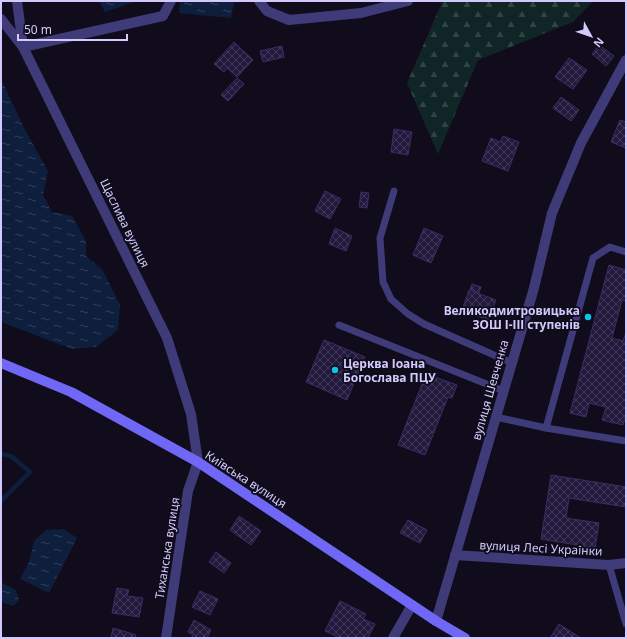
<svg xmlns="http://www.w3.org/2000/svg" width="627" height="639" font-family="'Noto Sans',sans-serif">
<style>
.forest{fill:url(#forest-firs)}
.water{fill:url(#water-ripples)}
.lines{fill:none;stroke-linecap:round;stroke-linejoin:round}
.stream{stroke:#0e1f3e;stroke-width:4.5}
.building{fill:url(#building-cross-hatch);stroke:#3b2d66}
.lane{stroke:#3f3a78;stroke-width:7}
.street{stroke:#3f3a78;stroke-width:10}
.secondary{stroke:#7167f7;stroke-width:10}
.poi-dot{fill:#0dc6e5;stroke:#100c1c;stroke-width:1.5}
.labels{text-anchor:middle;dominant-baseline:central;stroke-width:3.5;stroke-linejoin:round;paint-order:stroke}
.street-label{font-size:12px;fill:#d2cafc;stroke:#100c1c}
.poi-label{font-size:12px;font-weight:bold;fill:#d2cafc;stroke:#100c1c;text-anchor:end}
</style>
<defs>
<pattern id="forest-firs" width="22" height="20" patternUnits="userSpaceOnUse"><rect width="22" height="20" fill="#102525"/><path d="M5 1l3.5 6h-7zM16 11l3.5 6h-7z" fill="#324346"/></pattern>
<pattern id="water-ripples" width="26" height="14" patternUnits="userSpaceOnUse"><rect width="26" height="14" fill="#0e1f3e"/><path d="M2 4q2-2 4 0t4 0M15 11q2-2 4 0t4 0" fill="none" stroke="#303e5b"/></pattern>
<pattern id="building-cross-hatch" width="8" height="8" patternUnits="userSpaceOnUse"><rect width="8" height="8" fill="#221a3c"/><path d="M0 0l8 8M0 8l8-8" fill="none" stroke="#413a59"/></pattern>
</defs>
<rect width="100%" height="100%" fill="#100c1c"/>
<!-- forest -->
<polygon class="forest" points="443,1 593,1 573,22 478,60 438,154 407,83 442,2"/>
<!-- water -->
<g class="water">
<polygon points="99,1 134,1 134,2 105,12"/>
<polygon points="180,1 232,1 234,2 231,18 179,13"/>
<polygon points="1,79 24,128 48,171 43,195 52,212 72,216 86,241 86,256 102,269 120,305 118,330 96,347 72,349 1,322"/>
<polygon points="64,529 77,538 49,593 20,579 29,562 34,541 46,530"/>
<polygon points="1,582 16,590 19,600 13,606 1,602"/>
</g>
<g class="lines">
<!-- stream -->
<polyline class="stream" points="1,454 11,456 30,472 1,501"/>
</g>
<!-- building -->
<g class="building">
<polygon points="234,42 253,60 237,77 227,68 224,72 214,64"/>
<polygon points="599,45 614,56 606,66 592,54"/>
<polygon points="282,46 284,57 263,62 260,51"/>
<polygon points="569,58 587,70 573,89 555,77"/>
<polygon points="237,78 244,84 228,101 221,95"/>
<polygon points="561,97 579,110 571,121 553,108"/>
<polygon points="620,120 626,122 626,148 611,142"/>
<polygon points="394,129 412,132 408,155 391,152"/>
<polygon points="503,136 519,142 508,171 482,161 491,138 500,142"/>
<polygon points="325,191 341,199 330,219 315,211"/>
<polygon points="361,192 369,193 367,208 359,207"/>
<polygon points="335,228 352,236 346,251 329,244"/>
<polygon points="424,228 443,236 431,263 413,255"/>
<polygon points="609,265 626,270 626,301 622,300 612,338 623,341 625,335 626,335 626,415 623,425 602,420 606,407 589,403 586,417 570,413"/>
<polygon points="472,284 481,287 479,293 470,289"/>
<polygon points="469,290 496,300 488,320 462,310"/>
<polygon points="324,340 365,357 347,400 306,382"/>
<polygon points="426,374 457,385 452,398 448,397 425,455 398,445"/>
<polygon points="551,475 626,487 626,507 569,498 566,518 599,523 595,548 541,539"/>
<polygon points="239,516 261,531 251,545 230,530"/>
<polygon points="408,520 427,530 420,543 400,533"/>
<polygon points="216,552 231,563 224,573 209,562"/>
<polygon points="117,588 129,590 127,596 143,598 139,617 112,613"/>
<polygon points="200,591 218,599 210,615 192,607"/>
<polygon points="340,601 366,614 363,619 375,624 368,638 340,638 325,631"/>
<polygon points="194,620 211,630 207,638 191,638 193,635 188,632"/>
<polygon points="559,624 581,638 550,638"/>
<polygon points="113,628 136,635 135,638 111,638"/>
</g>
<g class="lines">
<!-- lane -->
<g class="lane">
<polyline points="394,191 380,238 383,282 391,299 408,314 424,324 512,363"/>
<polyline points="339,325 504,391"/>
<polyline points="496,417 546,428 626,441"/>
<polyline points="546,428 593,258 610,247 626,252"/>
<polyline points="609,565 626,624"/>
</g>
<!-- street -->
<g class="street">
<polyline points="17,1 23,47 167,338 191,414 198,462 188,491 166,638"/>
<polyline points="259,1 267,11 289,20 361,13 408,1"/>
<polyline points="1,19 23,47 163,16 171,1"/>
<polyline points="455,555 609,565 626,563"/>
<polyline points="436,621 534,288 552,213 581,143 626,60"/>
<polyline points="393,638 412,605"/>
</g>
<!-- secondary -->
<polyline class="secondary" points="1,363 71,392 198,462 436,621 465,638"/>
</g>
<!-- markers -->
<g class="poi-dot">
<circle cx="588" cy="317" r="4"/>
<circle cx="335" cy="370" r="4"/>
</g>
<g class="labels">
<!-- street labels -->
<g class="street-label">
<text transform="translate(125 223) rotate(64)">Щаслива вулиця</text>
<text transform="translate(490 390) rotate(-74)">вулиця Шевченка</text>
<text transform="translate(246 479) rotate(33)">Київська вулиця</text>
<text transform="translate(167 548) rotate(-81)">Тиханська вулиця</text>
<text transform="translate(541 548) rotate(3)">вулиця Лесі Українки</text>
</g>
<!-- poi labels -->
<g class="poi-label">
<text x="580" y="310">Великодмитровицька<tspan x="580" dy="14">ЗОШ І-ІІІ ступенів</tspan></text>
<text x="343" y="363" text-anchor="start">Церква Іоана<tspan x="343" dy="14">Богослава ПЦУ</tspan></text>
</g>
</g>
<!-- border -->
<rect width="627" height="639" fill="none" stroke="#d2cafc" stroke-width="4"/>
<!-- north arrow -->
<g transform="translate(591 36) rotate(130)" stroke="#100c1c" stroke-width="3" paint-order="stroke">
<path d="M0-3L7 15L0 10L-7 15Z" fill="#d2cafc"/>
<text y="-6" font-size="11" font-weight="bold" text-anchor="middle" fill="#d2cafc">N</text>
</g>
<!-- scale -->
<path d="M18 34v6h109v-6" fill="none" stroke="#d2cafc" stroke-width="2"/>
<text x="24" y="34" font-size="12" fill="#d2cafc" stroke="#100c1c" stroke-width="3" paint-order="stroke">50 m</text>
</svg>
